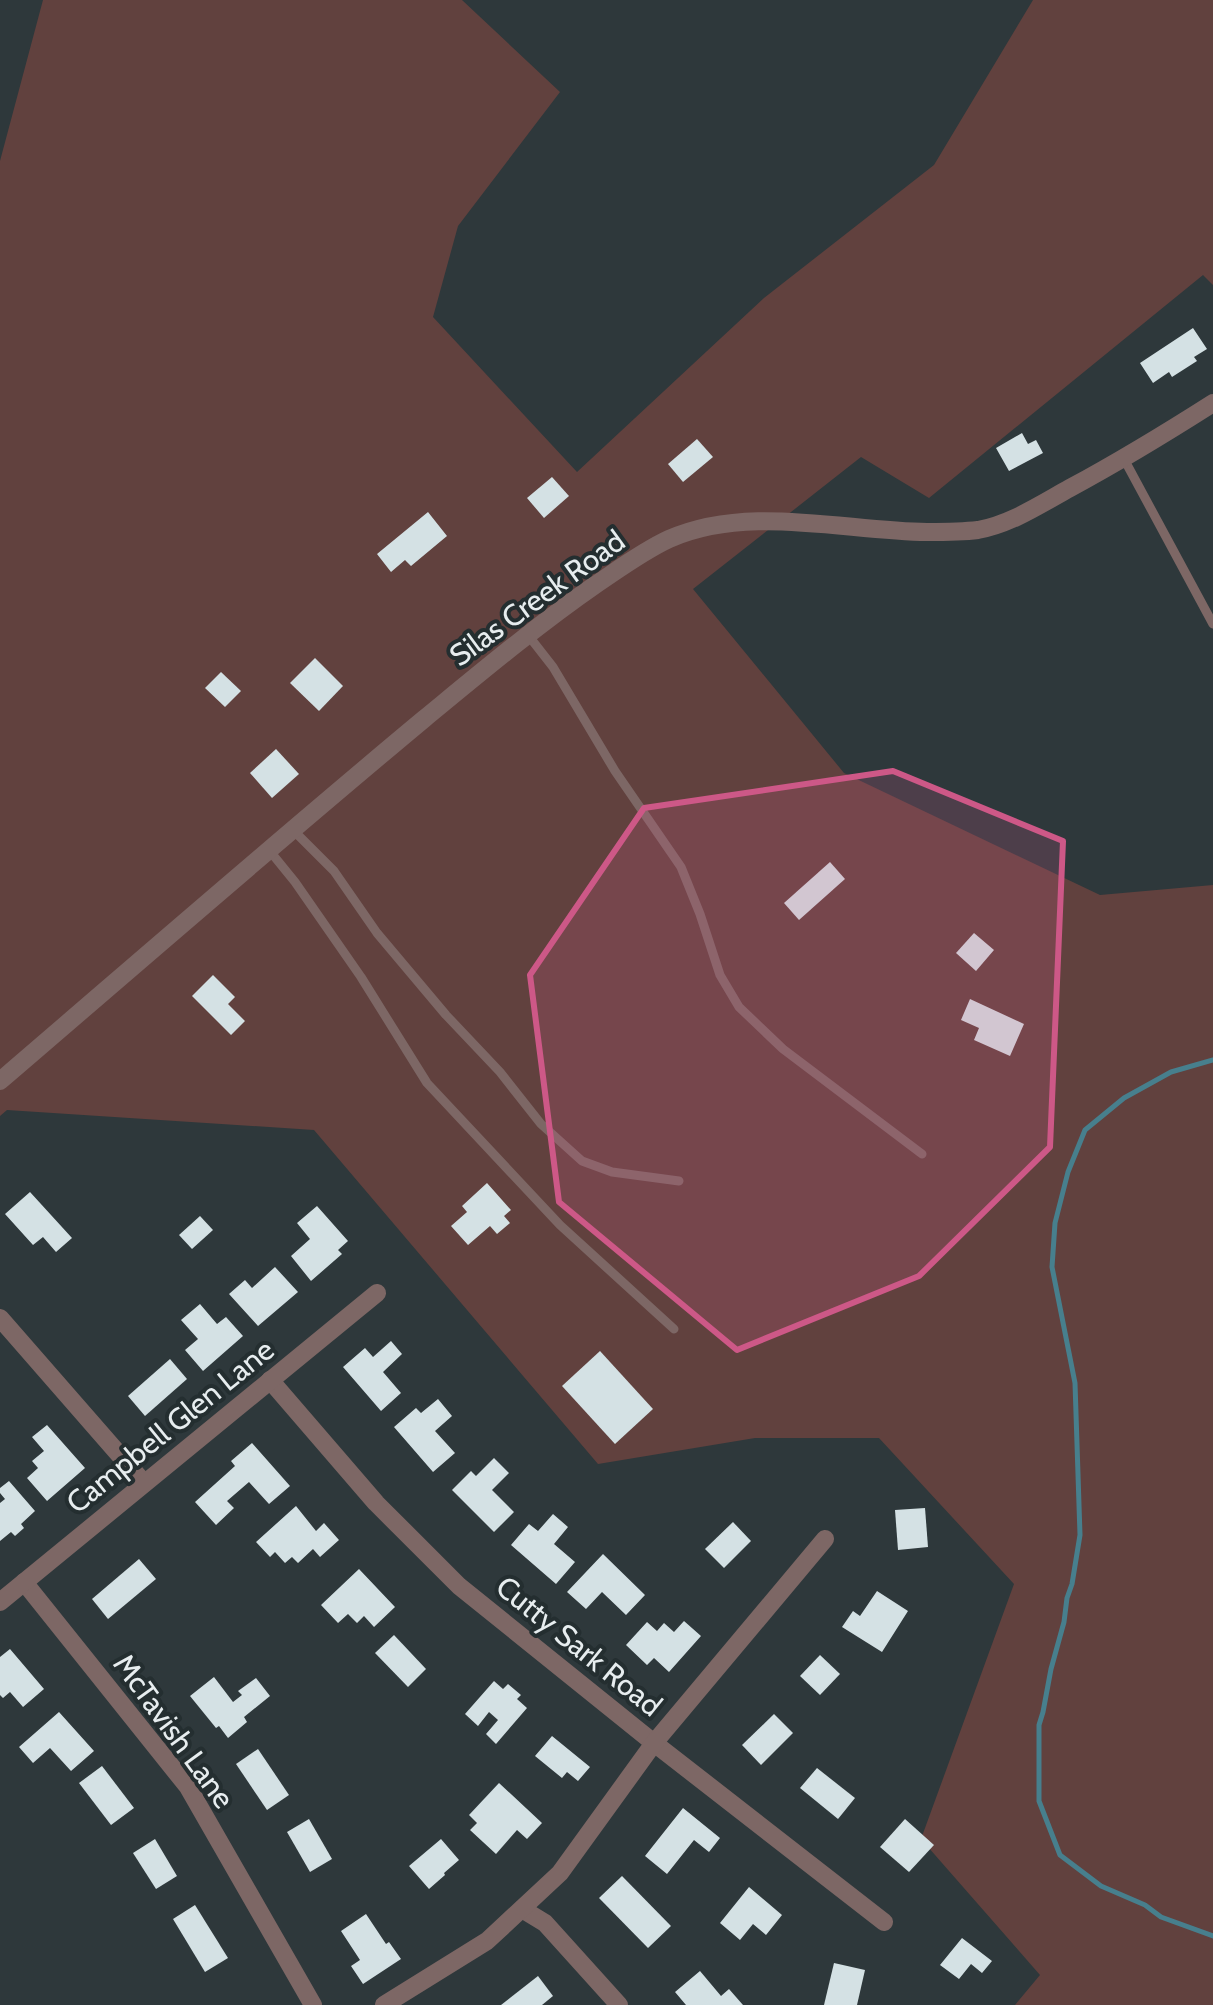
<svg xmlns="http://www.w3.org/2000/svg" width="1213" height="2005" font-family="Cabin,sans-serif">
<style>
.green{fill:#61413e}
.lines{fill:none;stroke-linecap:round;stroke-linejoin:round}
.stream{stroke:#477f8d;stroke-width:5}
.building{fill:#d4e1e4}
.lane{stroke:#7d6765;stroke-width:9}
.street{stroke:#7d6765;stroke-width:18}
.marked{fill:#cd5887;fill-opacity:0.2;stroke:#cd5887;stroke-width:6;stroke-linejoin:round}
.labels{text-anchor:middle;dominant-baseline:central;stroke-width:8;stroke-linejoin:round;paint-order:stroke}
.street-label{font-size:30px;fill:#e7edef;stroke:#242e30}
</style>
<rect width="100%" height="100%" fill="#2e383b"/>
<!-- green -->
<polygon class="green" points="43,0 462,0 560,92 458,226 433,317 577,472 764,298 934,165 1033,0 1213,0 1213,285 1203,275 929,498 861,457 693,589 844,773 1100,895 1213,885 1213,2005 1015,2005 1040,1975 921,1839 1014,1584 879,1438 755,1438 598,1464 314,1130 7,1110 0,1116 0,161"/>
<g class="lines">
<!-- stream -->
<polyline class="stream" points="1213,1060 1171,1072 1124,1098 1085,1130 1068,1172 1055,1223 1052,1267 1075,1383 1080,1535 1072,1584 1067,1598 1064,1622 1051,1669 1043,1712 1039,1725 1039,1801 1060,1855 1101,1886 1145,1905 1161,1917 1213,1936"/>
</g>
<!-- building -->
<g class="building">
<polygon points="1193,328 1207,349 1194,357 1197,361 1172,377 1169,372 1153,383 1140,363"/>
<polygon points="1022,433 1028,444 1036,440 1043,453 1009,471 996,448"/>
<polygon points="697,439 713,457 683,482 668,464"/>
<polygon points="552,477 569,496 544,518 527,498"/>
<polygon points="428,512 447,536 411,566 405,560 391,572 377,554"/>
<polygon points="315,658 343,686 319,711 290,683"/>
<polygon points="221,672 241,691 225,707 205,688"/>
<polygon points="276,749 299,774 272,798 250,773"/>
<polygon points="830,862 845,879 799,920 784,903"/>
<polygon points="974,933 994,950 976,971 956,953"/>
<polygon points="213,975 235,997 228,1004 245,1021 231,1035 192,996"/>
<polygon points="970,999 1024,1024 1010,1056 974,1040 979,1028 961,1020"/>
<polygon points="487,1183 511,1210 504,1216 510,1223 497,1234 490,1226 468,1245 451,1226 467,1212 462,1206"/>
<polygon points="30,1192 72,1238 56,1252 43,1237 33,1245 5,1214"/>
<polygon points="317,1206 348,1241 338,1250 342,1254 311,1281 291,1256 310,1239 297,1223"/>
<polygon points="200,1216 213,1230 192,1249 179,1235"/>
<polygon points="275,1267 298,1292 258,1326 229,1294 245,1280 252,1288"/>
<polygon points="200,1304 217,1324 226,1317 243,1336 203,1371 185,1350 198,1339 181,1320"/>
<polygon points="391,1341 402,1354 383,1372 401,1393 381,1411 343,1367 365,1348 373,1357"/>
<polygon points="600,1351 653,1409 615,1444 562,1386"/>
<polygon points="170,1359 187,1379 145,1416 128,1396"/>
<polygon points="438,1399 452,1416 435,1431 455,1453 433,1472 394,1427 416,1408 421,1413"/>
<polygon points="47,1425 85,1468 47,1501 27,1478 38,1468 32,1461 44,1451 32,1437"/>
<polygon points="252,1443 290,1486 269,1504 249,1482 227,1501 234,1508 216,1525 195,1502 235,1466 231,1461"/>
<polygon points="494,1458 509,1473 492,1490 514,1512 494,1532 452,1490 471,1471 476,1476"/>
<polygon points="9,1481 35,1511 21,1524 24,1528 15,1536 11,1532 0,1541 0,1503 5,1499 0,1493 0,1488"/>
<polygon points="296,1506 316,1531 324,1523 339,1540 320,1557 313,1549 298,1563 292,1557 285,1563 275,1552 270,1557 256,1542"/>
<polygon points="925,1508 928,1547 898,1550 895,1510"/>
<polygon points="553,1514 568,1527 554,1544 575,1562 556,1584 511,1545 529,1524 538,1531"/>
<polygon points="733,1522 751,1541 724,1568 705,1549"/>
<polygon points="603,1554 645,1595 626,1615 602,1592 586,1609 567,1592"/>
<polygon points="139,1559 156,1579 108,1619 92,1599"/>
<polygon points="359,1569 395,1607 374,1627 364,1616 357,1623 348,1614 338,1623 321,1605"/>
<polygon points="877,1591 908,1611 882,1652 842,1627 853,1611 860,1616"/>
<polygon points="684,1621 701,1636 669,1672 654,1658 647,1665 626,1645 647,1622 657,1631 664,1623 674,1632"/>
<polygon points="394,1635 426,1669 408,1687 375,1653"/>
<polygon points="10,1649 44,1689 23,1707 10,1692 3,1698 0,1695 0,1657"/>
<polygon points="820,1655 840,1674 820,1695 800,1676"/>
<polygon points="214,1677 233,1702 242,1695 238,1691 256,1678 270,1696 244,1717 247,1722 228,1738 219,1726 216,1728 190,1696"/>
<polygon points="494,1681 503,1689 508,1684 521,1695 517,1699 527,1708 496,1744 486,1734 498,1720 489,1712 478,1726 465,1714"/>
<polygon points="59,1712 94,1751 71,1771 50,1748 33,1763 19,1747"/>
<polygon points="774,1714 793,1733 761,1765 742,1745"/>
<polygon points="552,1736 590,1767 578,1781 567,1772 562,1778 535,1756"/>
<polygon points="258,1749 289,1795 267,1810 236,1764"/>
<polygon points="102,1766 134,1808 111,1825 79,1783"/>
<polygon points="817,1768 855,1798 838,1819 800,1788"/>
<polygon points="499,1783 542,1823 527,1839 517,1830 496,1854 470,1830 477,1823 469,1815"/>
<polygon points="683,1808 720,1838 709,1852 694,1840 667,1874 645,1856"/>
<polygon points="309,1819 332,1859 310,1872 287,1832"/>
<polygon points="905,1819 934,1845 909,1872 880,1847"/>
<polygon points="155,1839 177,1876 156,1889 133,1853"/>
<polygon points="441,1839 459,1860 444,1873 445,1875 429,1889 409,1866"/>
<polygon points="622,1876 671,1926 648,1948 599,1898"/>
<polygon points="749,1887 782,1915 766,1935 753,1924 740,1940 720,1923"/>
<polygon points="195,1905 228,1958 205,1972 173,1919"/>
<polygon points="366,1914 386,1944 389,1942 401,1959 363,1984 351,1966 360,1960 341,1931"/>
<polygon points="962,1938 992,1961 982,1973 971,1964 959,1979 940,1965"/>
<polygon points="834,1963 865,1970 857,2005 824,2005"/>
<polygon points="700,1971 721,1996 729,1989 743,2005 686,2005 675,1992"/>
<polygon points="538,1976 553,1996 542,2005 501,2005"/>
</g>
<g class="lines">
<!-- lane -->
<g class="lane">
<polyline points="1124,459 1213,624"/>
<polyline points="528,635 553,667 615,771 681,867 700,914 720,975 739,1007 783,1049 922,1154"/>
<polyline points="293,830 334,871 377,933 446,1015 500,1072 541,1124 582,1161 612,1172 679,1181"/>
<polyline points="269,850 295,882 361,977 427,1083 560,1225 674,1329"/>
</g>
<!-- street -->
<g class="street">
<path d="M0 1081C141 960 281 838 424 719 480 673 536 626 595 585 619 569 643 551 669 539 748 504 844 531 927 532 944 532 961 532 978 530 1011 524 1041 504 1070 488 1118 462 1166 433 1213 403"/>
<polyline points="0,1318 144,1483"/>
<polyline points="270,1380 376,1503 459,1586 654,1743 884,1922"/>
<polyline points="24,1582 188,1787 313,2005"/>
<polyline points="0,1602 377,1293"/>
<polyline points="522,1909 545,1923 619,2005"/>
<polyline points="384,2005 487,1941 560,1873 654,1743 825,1539"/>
</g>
</g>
<!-- marked area -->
<path class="marked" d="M893 771 1063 841 1050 1147 919 1276 737 1350 559 1202 530 975 644 808Z"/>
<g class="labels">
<!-- street labels -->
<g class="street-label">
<text transform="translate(537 598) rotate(-36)">Silas Creek Road</text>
<text transform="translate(170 1426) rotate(-39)">Campbell Glen Lane</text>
<text transform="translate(579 1646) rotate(39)">Cutty Sark Road</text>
<text transform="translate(174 1731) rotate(54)">McTavish Lane</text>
</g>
</g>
</svg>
